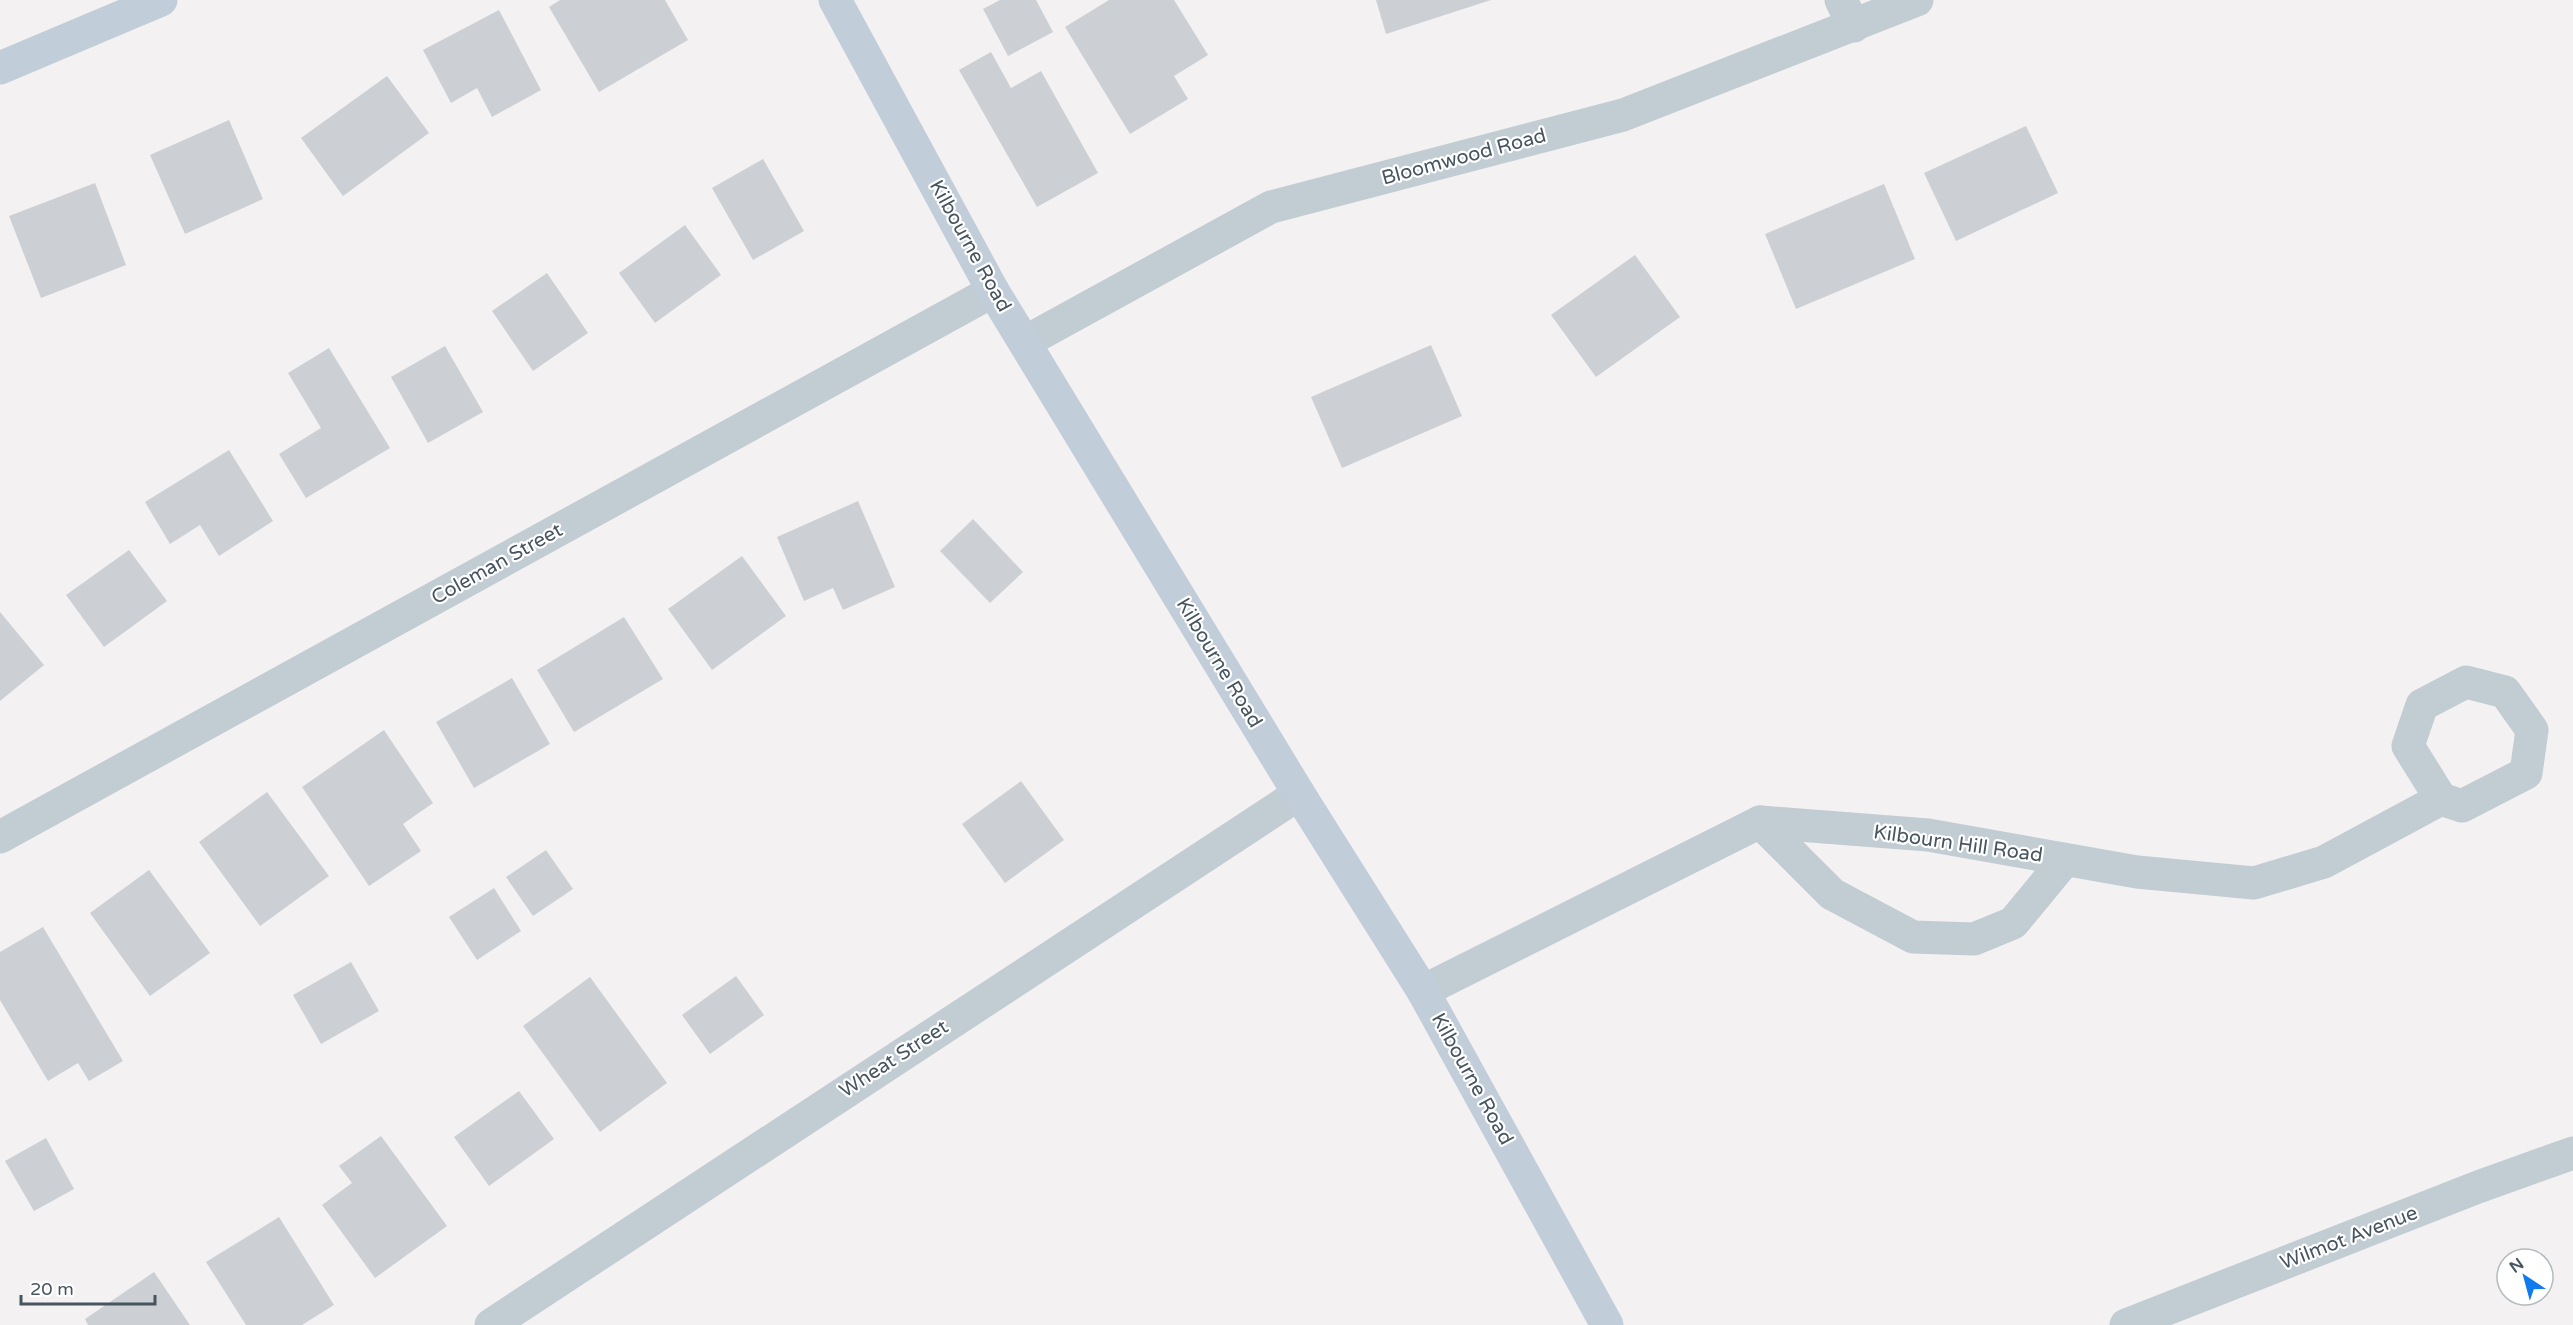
<svg xmlns="http://www.w3.org/2000/svg" width="2573" height="1325" font-family="'Varela Round',sans-serif">
<style>
.building{fill:#ccd0d5}
.lines{fill:none;stroke-linecap:round;stroke-linejoin:round}
.street{stroke:#c1ccd3;stroke-width:33}
.secondary{stroke:#c1cdd8;stroke-width:33}
.labels{text-anchor:middle;dominant-baseline:central;stroke-width:4.5;stroke-linejoin:round;paint-order:stroke}
.street-label{font-size:20px;fill:#47555f;stroke:#fff}
</style>
<rect width="100%" height="100%" fill="#f3f1f1"/>
<!-- building -->
<g class="building">
<polygon points="560,0 665,0 688,40 599,92 549,7"/>
<polygon points="1000,0 1036,0 1053,32 1008,56 983,9"/>
<polygon points="1109,0 1174,0 1208,55 1174,76 1188,99 1130,134 1065,27"/>
<polygon points="1376,0 1491,0 1386,34"/>
<polygon points="499,10 541,90 492,117 477,88 451,103 423,50"/>
<polygon points="991,52 1011,88 1041,71 1098,173 1037,207 959,70"/>
<polygon points="387,76 429,133 343,196 301,138"/>
<polygon points="229,120 263,199 185,234 150,155"/>
<polygon points="2026,126 2058,193 1956,241 1924,173"/>
<polygon points="763,159 804,231 753,260 712,188"/>
<polygon points="95,183 126,265 41,298 9,216"/>
<polygon points="1884,184 1915,259 1796,309 1765,234"/>
<polygon points="685,225 721,275 655,323 619,273"/>
<polygon points="1635,255 1680,317 1596,377 1551,315"/>
<polygon points="547,273 588,333 533,371 492,311"/>
<polygon points="1431,345 1462,416 1342,468 1311,397"/>
<polygon points="445,346 483,412 428,443 391,377"/>
<polygon points="329,348 390,448 306,498 279,454 321,428 288,373"/>
<polygon points="229,450 273,521 219,556 200,525 170,544 145,502"/>
<polygon points="858,501 895,587 843,610 833,588 804,601 777,537"/>
<polygon points="973,519 1023,572 990,603 940,551"/>
<polygon points="129,550 167,601 104,647 66,595"/>
<polygon points="742,556 786,616 712,670 668,609"/>
<polygon points="0,612 44,665 0,701"/>
<polygon points="624,617 663,679 574,732 537,670"/>
<polygon points="512,678 550,744 474,788 436,722"/>
<polygon points="384,730 433,803 403,824 421,851 369,886 302,787"/>
<polygon points="1021,781 1064,840 1005,883 962,824"/>
<polygon points="267,792 329,876 260,926 199,842"/>
<polygon points="546,850 573,889 533,916 506,877"/>
<polygon points="149,870 210,953 150,996 90,913"/>
<polygon points="494,888 521,931 477,960 449,917"/>
<polygon points="43,927 123,1061 89,1081 78,1063 48,1081 0,1000 0,952"/>
<polygon points="351,962 379,1011 321,1044 293,995"/>
<polygon points="736,976 764,1015 710,1054 682,1015"/>
<polygon points="590,977 667,1083 600,1132 523,1026"/>
<polygon points="519,1091 554,1139 489,1186 454,1137"/>
<polygon points="381,1136 447,1226 375,1278 322,1205 352,1183 339,1166"/>
<polygon points="46,1138 74,1189 34,1211 5,1161"/>
<polygon points="279,1217 334,1305 302,1325 246,1325 206,1262"/>
<polygon points="154,1272 190,1325 88,1325 85,1319"/>
</g>
<g class="lines">
<!-- street -->
<g class="street">
<polyline points="1841,0 1854,26"/>
<polyline points="1025,342 1271,207 1623,115 1917,0"/>
<polyline points="1760,822 1832,894 1913,937 1974,939 2013,923 2065,860"/>
<polyline points="0,837 993,291"/>
<polyline points="1423,991 1760,822 1928,835 2137,872 2254,883 2324,862 2441,799 2462,806 2526,773 2532,730 2505,692 2466,682 2422,705 2408,746 2441,799"/>
<polyline points="491,1325 1299,794"/>
<polyline points="2126,1325 2478,1187 2573,1153"/>
</g>
<!-- secondary -->
<g class="secondary">
<polyline points="835,0 993,291 1299,794 1423,991 1607,1325"/>
<polyline points="0,68 161,0"/>
</g>
</g>
<g class="labels">
<!-- street labels -->
<g class="street-label">
<text transform="translate(1464 157) rotate(-15)">Bloomwood Road</text>
<text transform="translate(970 246) rotate(61)">Kilbourne Road</text>
<text transform="translate(497 564) rotate(-29)">Coleman Street</text>
<text transform="translate(1219 663) rotate(59)">Kilbourne Road</text>
<text transform="translate(1958 844) rotate(8)">Kilbourn Hill Road</text>
<text transform="translate(894 1059) rotate(-33)">Wheat Street</text>
<text transform="translate(1472 1079) rotate(61)">Kilbourne Road</text>
<text transform="translate(2349 1238) rotate(-21)">Wilmot Avenue</text>
</g>
</g>
<!-- north arrow -->
<g transform="translate(2525 1277) rotate(324)"><circle r="28" fill="#ffffff" stroke="#b5bbbf" stroke-width="1.5"/>
<path d="M0-4.5L10 22L0 15L-10 22Z" fill="#117aed"/>
<text y="-9" font-size="16" font-weight="bold" text-anchor="middle" fill="#47555f">N</text>
</g>
<!-- scale -->
<path d="M21 1295v9h134v-9" fill="none" stroke="#47555f" stroke-width="3"/>
<text x="30" y="1295" font-size="18" fill="#47555f" stroke="#ffffff" stroke-width="4.5" paint-order="stroke">20 m</text>
</svg>
